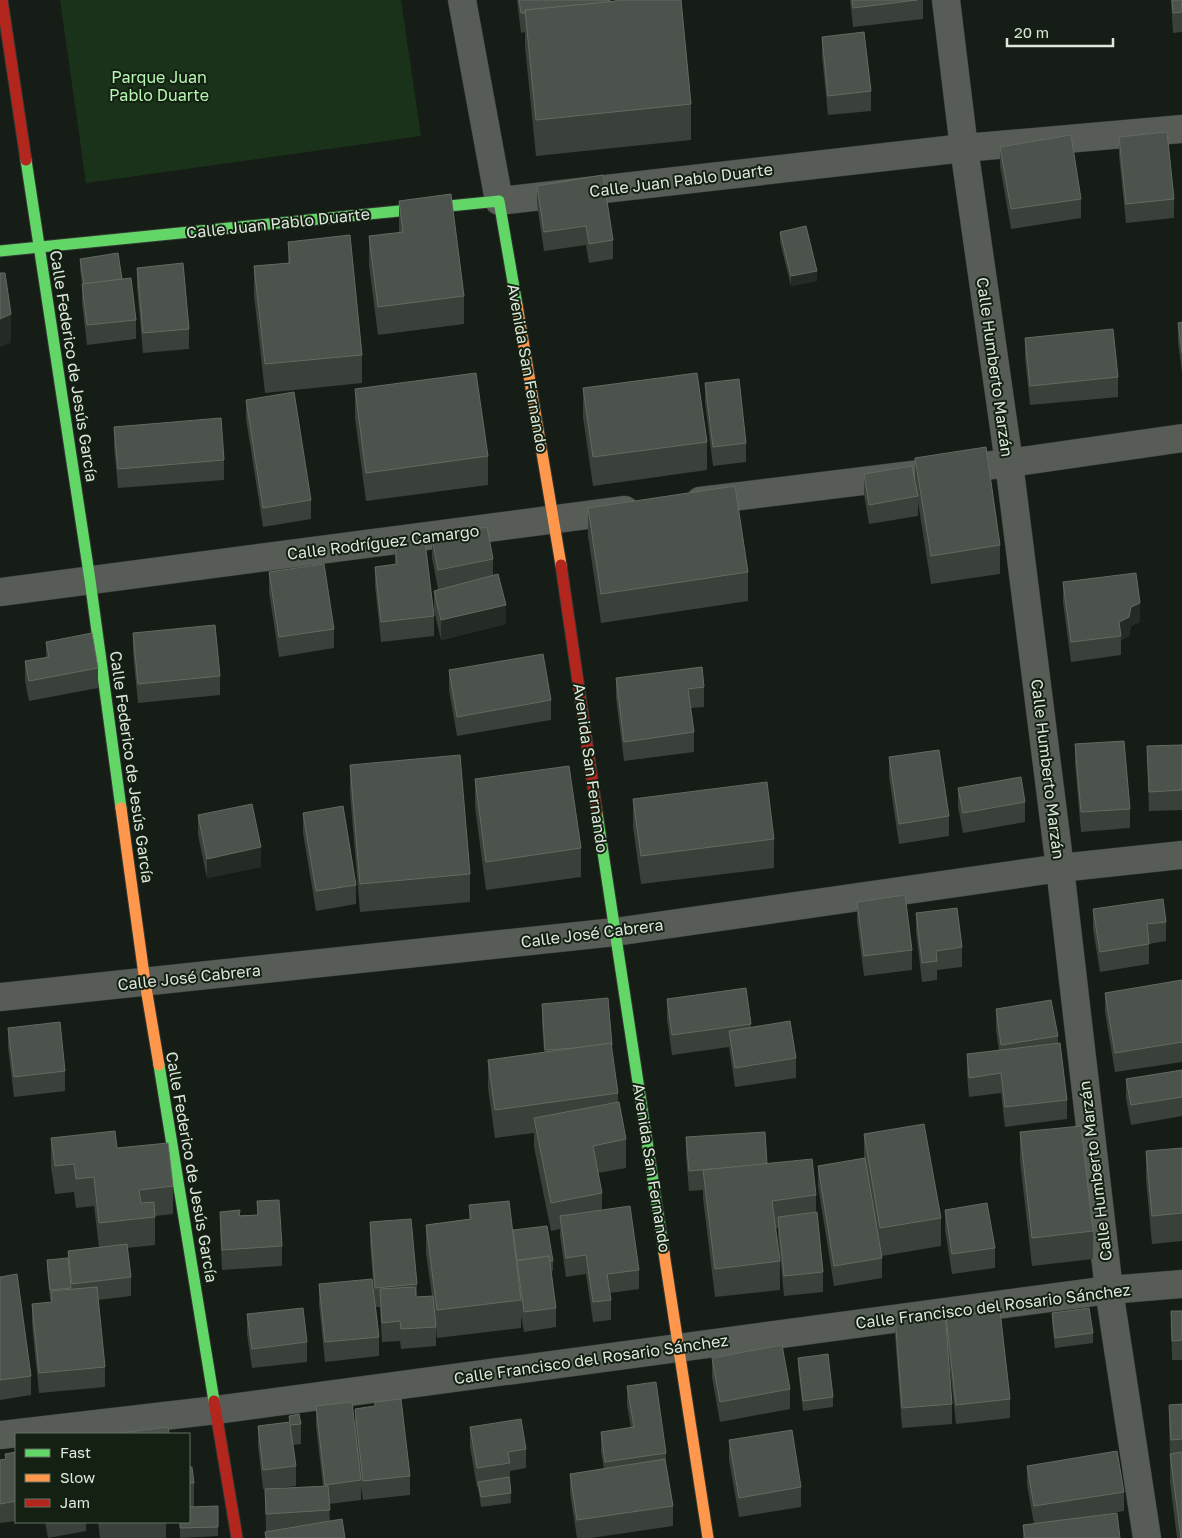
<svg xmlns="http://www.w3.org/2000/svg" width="1182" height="1538" font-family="'Golos Text',sans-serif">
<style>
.green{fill:#1b321a}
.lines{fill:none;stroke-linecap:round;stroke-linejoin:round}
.street-casing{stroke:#323732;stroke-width:29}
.fast-casing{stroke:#323732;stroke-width:13}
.slow-casing{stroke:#323732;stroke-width:13}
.jam-casing{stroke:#323732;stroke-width:13}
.street{stroke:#575c57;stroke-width:28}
.fast{stroke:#63d668;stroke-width:11}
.slow{stroke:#ff974d;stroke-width:11}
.jam{stroke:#b3261e;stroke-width:11}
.wall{fill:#3a413a}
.shaded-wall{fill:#242a24}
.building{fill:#4c524c;stroke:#636a62}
.labels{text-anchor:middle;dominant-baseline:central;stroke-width:4;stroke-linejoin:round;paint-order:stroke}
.park-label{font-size:16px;fill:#b8f6b3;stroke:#132012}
.street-label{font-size:16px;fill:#dee7dd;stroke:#132012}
</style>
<rect width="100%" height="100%" fill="#161c16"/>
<!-- green -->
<polygon class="green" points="60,0 401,0 421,136 86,183"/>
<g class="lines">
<!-- street casing -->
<g class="street-casing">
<g id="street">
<polyline points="462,0 499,201 964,148 1182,129"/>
<polyline points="946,0 964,148 1009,463 1060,868 1109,1290 1147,1538"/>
<polyline points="700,501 1009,463 1182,438"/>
<polyline points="0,592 625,510"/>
<polyline points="0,997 615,932 1060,868 1182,855"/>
<polyline points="0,1435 216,1410 1109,1290 1182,1284"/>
</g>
</g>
<!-- fast casing -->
<g class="fast-casing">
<g id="fast">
<polyline points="26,160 90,580 121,808"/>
<polyline points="0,251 499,201 517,305"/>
<polyline points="597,813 664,1253"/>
<polyline points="159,1065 214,1401"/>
</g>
</g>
<!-- slow casing -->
<g class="slow-casing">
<g id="slow">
<polyline points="517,305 561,565"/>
<polyline points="121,808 145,982 159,1065"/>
<polyline points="664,1253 708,1538"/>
</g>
</g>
<!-- jam casing -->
<g class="jam-casing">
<g id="jam">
<polyline points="2,0 26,160"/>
<polyline points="561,565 597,813"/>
<polyline points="214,1401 237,1538"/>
</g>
</g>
<!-- street -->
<use href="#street" class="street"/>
<!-- fast -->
<use href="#fast" class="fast"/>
<!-- slow -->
<use href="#slow" class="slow"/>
<!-- jam -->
<use href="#jam" class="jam"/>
</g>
<!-- wall -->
<g class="wall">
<polygon points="517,0 610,0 610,2 614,2 614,0 681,0 691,104 691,140 536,156 525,46 525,32 521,33"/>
<polygon points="850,0 923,0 923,19 853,27"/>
<polygon points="1171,0 1182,0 1182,32 1173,33"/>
<polygon points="822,37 871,91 871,111 828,115 822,56"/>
<polygon points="1119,137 1174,199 1174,218 1126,223 1119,156"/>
<polygon points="1000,147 1081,199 1081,218 1011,229 1000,166"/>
<polygon points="537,186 613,240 613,259 589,263 586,245 544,251 537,205"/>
<polygon points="399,201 464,296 464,324 378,335 369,265 369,236 399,233"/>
<polygon points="780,232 817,281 791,286 780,242"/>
<polygon points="288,242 362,355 362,383 265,393 254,295 254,266 288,263"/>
<polygon points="80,259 122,279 136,320 136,339 87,345 82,303 82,285 80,269"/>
<polygon points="137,268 189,329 189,349 143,353 137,287"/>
<polygon points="1182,322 1182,373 1178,342 1178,323"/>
<polygon points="1025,338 1118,377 1118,397 1030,405 1025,358"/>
<polygon points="705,383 746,443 746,462 713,466 705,402"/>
<polygon points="583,388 707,442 707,470 593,486 583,417"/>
<polygon points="355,389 488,456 488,485 366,501 355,418"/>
<polygon points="246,400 311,500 311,519 263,527 246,419"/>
<polygon points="114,427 224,460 224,480 118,488 114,447"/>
<polygon points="915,458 1000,545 1000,574 931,584 918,502 918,516 869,524 864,494 864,474 915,483"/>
<polygon points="588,508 748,572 748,601 601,623 588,536"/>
<polygon points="394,537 434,616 434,636 381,642 375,586 375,567 395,564"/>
<polygon points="432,538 493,559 493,576 506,624 441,640 434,610 434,591 438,589 432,558"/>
<polygon points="269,572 334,629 334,648 279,657 269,592"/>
<polygon points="1063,582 1140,622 1131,626 1129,636 1121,640 1121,655 1071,662 1063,602"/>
<polygon points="133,633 220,676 220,695 138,703 133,653"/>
<polygon points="46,642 98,668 98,688 29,701 25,681 25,661 46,658"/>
<polygon points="449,670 551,700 551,720 457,736 449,690"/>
<polygon points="616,678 704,687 704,707 691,708 694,732 694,752 624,761 616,698"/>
<polygon points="1075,744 1130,809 1130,828 1081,832 1075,764"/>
<polygon points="1182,745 1182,810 1149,811 1147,746"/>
<polygon points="889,757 949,816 949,836 899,844 889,777"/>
<polygon points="350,765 470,874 470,902 360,912 350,794"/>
<polygon points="475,779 581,848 581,877 486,890 475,807"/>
<polygon points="958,788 1025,802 1025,822 963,833 958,807"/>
<polygon points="633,799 774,839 774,868 641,884 633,827"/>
<polygon points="303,813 356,885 356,904 316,911 303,833"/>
<polygon points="198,815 261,867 207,878 198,835"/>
<polygon points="857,902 912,950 912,970 864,976 857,922"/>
<polygon points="1093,909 1166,922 1166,941 1149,944 1149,964 1100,972 1093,929"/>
<polygon points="916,913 962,947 962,967 937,970 937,980 922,982 916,932"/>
<polygon points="1182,980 1182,1062 1115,1072 1105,1012 1105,993"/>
<polygon points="667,999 751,1024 751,1027 796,1058 796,1078 735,1087 729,1047 672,1055 667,1019"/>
<polygon points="542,1004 612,1045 612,1052 618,1093 618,1102 626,1139 626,1168 598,1173 602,1193 602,1210 639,1270 639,1289 610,1293 611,1300 611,1320 593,1322 586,1274 566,1277 560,1236 560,1229 551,1231 534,1147 534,1133 495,1138 488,1088 488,1060 544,1052 542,1023"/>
<polygon points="996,1009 1058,1036 1058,1043 1067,1100 1067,1119 1005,1127 1001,1093 969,1097 967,1074 967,1054 999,1051 996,1029"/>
<polygon points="8,1028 65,1071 65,1091 14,1097 8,1047"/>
<polygon points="1182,1070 1182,1116 1131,1125 1126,1098 1126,1079"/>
<polygon points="1020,1132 1093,1231 1093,1259 1032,1266 1020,1161"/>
<polygon points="864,1134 941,1218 941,1246 882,1256 882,1278 834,1286 818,1186 818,1166 864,1159"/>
<polygon points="686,1137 767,1164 816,1195 816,1212 823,1272 823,1292 784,1296 778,1236 778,1228 776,1229 780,1261 780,1290 715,1297 703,1198 703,1190 689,1191 686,1157"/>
<polygon points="51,1138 117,1148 173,1186 173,1214 155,1216 155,1245 127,1248 131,1277 131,1296 98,1300 105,1367 105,1387 39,1393 32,1324 32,1304 51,1302 51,1300 50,1300 47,1270 47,1260 68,1266 68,1251 99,1247 94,1206 76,1208 74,1192 55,1194 51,1167"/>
<polygon points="1182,1148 1182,1241 1152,1244 1146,1180 1146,1151"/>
<polygon points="257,1201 282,1246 282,1266 222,1270 220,1231 220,1212 240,1215 257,1215"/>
<polygon points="469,1205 513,1230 553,1261 553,1271 551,1271 556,1308 556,1327 524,1332 521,1315 521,1328 437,1338 436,1327 436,1346 401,1349 400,1341 382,1342 380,1307 376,1307 379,1337 379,1356 325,1362 319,1304 319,1284 375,1303 370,1242 370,1222 417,1284 417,1297 432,1296 426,1253 426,1225 469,1219"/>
<polygon points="945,1210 995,1248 995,1268 952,1274 945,1230"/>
<polygon points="0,1277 31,1376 31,1395 0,1400"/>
<polygon points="1171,1311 1182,1311 1182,1360 1172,1360"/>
<polygon points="1052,1313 1093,1333 1093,1343 1055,1348 1052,1323"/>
<polygon points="247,1314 307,1342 307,1362 252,1368 247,1334"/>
<polygon points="895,1316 946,1335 946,1317 1010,1399 1010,1418 956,1424 947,1341 952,1404 952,1424 902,1428 895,1335"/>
<polygon points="712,1358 790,1389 790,1409 720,1422 712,1377"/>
<polygon points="798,1358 833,1397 833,1407 803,1411 798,1368"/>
<polygon points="627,1386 666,1453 666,1464 673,1506 673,1526 591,1538 577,1538 570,1493 570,1474 604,1469 601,1452 601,1432 631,1428 627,1405"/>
<polygon points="1182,1404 1182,1538 1177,1538 1170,1482 1170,1454 1169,1424 1169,1405"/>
<polygon points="316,1406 355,1424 355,1409 410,1476 410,1495 363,1500 361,1486 361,1500 329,1504 330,1521 345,1538 265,1538 265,1532 266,1532 265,1489 263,1489 258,1446 258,1426 289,1422 289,1416 301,1424 301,1444 293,1445 296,1466 296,1486 268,1489 323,1486 316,1426"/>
<polygon points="470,1427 526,1449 526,1468 510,1471 511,1503 481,1507 478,1487 477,1487 470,1447"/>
<polygon points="729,1440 801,1487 801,1507 739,1517 729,1460"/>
<polygon points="16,1452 16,1521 0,1523 0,1460 5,1459 5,1454"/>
<polygon points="1027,1466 1124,1492 1124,1511 1088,1517 1120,1538 1023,1538 1023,1525 1034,1524 1027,1485"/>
<polygon points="189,1467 194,1483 194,1507 218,1506 218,1536 180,1538 180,1522 189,1522"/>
<polygon points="45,1522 86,1522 86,1531 48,1538"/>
<polygon points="98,1522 166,1522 166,1538 100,1538"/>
</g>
<!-- shaded-wall -->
<g class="shaded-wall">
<polygon points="817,271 817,281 791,286 791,276"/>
<polygon points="11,314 11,343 0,347 0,319"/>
<polygon points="1140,603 1140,622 1131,626 1129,636 1121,640 1119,622 1131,607"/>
<polygon points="506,605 506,624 441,640 441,620"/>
<polygon points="261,847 261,867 207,878 207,859"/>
</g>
<!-- building -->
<g class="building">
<polygon points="519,0 610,0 610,2 525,10 525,13 521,13"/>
<polygon points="617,0 681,0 691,104 536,120 525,10 617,1"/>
<polygon points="852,0 917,0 853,8"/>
<polygon points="1172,0 1182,0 1182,12 1173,13"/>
<polygon points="864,32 871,91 828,96 822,37"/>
<polygon points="1167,132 1174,199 1126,204 1119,137"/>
<polygon points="1071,135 1081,199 1011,209 1000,147"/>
<polygon points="603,175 613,240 589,244 586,226 544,232 537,186"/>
<polygon points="451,194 464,296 378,307 369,236 403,232 399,201"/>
<polygon points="806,226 817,271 791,276 780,232"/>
<polygon points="350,235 362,355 265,364 254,266 290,263 288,242"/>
<polygon points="118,253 122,279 84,284 80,259"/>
<polygon points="183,263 189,329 143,333 137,268"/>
<polygon points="0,273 5,273 11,314 0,319"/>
<polygon points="131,278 136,320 87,325 82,284"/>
<polygon points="1182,322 1182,353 1178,323"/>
<polygon points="1113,329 1118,377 1030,386 1025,338"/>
<polygon points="476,373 488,456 366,473 355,389"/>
<polygon points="697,373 707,442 593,457 583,388"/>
<polygon points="739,379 746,443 713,447 705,383"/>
<polygon points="294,392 311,500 263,508 246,400"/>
<polygon points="221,418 224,460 118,469 114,427"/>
<polygon points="986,447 1000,545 931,556 915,458"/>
<polygon points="912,466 918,496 869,505 864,474"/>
<polygon points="735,486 748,572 601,594 588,508"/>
<polygon points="487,527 493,559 438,570 432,538"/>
<polygon points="424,533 434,616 381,622 375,567 397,564 394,537"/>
<polygon points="324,564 334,629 279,637 269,572"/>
<polygon points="1136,573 1140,603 1131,607 1129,617 1119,622 1121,636 1071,642 1063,582"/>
<polygon points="498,574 506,605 441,620 434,591"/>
<polygon points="215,625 220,676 138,684 133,633"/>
<polygon points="92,633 98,668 29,681 25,661 49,657 46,642"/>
<polygon points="543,654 551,700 457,717 449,670"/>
<polygon points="702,667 704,687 688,689 694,732 624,742 616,678"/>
<polygon points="1124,741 1130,809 1081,812 1075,744"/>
<polygon points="1182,745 1182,790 1149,792 1147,746"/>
<polygon points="939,750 949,816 899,824 889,757"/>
<polygon points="460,755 470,874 360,884 350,765"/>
<polygon points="569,766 581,848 486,862 475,779"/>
<polygon points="1021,777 1025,802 963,813 958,788"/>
<polygon points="767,782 774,839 641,856 633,799"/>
<polygon points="252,804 261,847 207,859 198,815"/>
<polygon points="343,806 356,885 316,891 303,813"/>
<polygon points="905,895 912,950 864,956 857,902"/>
<polygon points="1163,899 1166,922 1147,924 1149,944 1100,952 1093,909"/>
<polygon points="957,908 962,947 936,951 937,961 922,963 916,913"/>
<polygon points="1182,980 1182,1042 1115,1053 1105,993"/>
<polygon points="746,988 751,1024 672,1035 667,999"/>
<polygon points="608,998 612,1045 611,1045 611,1043 575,1048 545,1050 542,1004"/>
<polygon points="1051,1000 1058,1036 1001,1045 996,1009"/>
<polygon points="790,1021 796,1058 735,1068 729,1031"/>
<polygon points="60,1022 65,1071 14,1077 8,1028"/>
<polygon points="611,1043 618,1093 495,1110 488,1060"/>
<polygon points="1060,1043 1067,1100 1005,1107 1001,1073 969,1078 967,1054"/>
<polygon points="1182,1070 1182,1097 1131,1105 1126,1079"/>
<polygon points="619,1102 626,1139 593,1146 602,1193 551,1203 534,1118"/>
<polygon points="924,1124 941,1218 880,1228 864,1134"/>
<polygon points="1081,1126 1093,1231 1032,1238 1020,1132"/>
<polygon points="115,1131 117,1148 168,1143 173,1186 139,1190 141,1203 154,1202 155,1217 99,1223 94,1177 76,1179 74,1164 55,1166 51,1138"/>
<polygon points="765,1132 767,1164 689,1171 686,1137"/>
<polygon points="1182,1148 1182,1213 1152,1216 1146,1151"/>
<polygon points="865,1158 882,1258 834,1266 818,1166"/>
<polygon points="812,1159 816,1195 772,1201 780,1261 715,1269 703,1170"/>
<polygon points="279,1200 282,1246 222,1250 220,1212 240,1210 239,1216 258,1215 257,1201"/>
<polygon points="509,1201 521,1300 437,1310 426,1225 471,1219 469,1205"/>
<polygon points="987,1203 995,1248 952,1254 945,1210"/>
<polygon points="630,1206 639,1270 607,1274 611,1300 593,1302 586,1255 566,1258 560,1216"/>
<polygon points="817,1212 823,1272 784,1276 778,1217"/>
<polygon points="411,1219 417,1284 375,1288 370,1222"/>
<polygon points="547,1226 553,1261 549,1261 549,1256 517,1260 513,1230"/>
<polygon points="127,1244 131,1277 72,1284 68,1251"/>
<polygon points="549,1256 556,1308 524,1312 517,1261"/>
<polygon points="68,1258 71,1288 50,1290 47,1260"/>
<polygon points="17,1274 31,1376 0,1380 0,1277"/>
<polygon points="372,1279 379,1337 325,1342 319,1284"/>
<polygon points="97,1287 105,1367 39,1373 32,1304 52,1302 51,1291"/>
<polygon points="415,1287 416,1297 433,1296 436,1327 401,1329 400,1321 382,1323 380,1289"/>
<polygon points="303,1308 307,1342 252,1349 247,1314"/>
<polygon points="1089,1308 1093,1333 1055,1338 1052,1313"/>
<polygon points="1000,1311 1010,1399 956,1405 946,1317"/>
<polygon points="1171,1311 1182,1311 1182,1340 1172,1341"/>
<polygon points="945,1312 952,1404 902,1408 895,1316"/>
<polygon points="782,1345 790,1389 720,1402 712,1358"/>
<polygon points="828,1354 833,1397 803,1401 798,1358"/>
<polygon points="656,1382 666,1453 605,1462 601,1432 634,1427 627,1386"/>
<polygon points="401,1399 410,1476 363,1481 355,1409 375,1406 375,1402"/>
<polygon points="352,1402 361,1480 325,1485 316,1406"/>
<polygon points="1182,1404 1182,1439 1171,1440 1169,1405"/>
<polygon points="299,1414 301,1424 290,1425 296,1466 263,1470 258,1426 290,1422 289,1416"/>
<polygon points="521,1419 526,1449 508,1452 510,1463 477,1468 470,1427"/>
<polygon points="168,1427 169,1434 112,1434"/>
<polygon points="792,1430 801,1487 739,1498 729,1440"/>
<polygon points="1117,1451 1124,1492 1034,1506 1027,1466"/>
<polygon points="16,1452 16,1501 0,1504 0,1460 6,1459 5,1454"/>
<polygon points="1182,1452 1182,1538 1181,1538 1170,1454"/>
<polygon points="665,1459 673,1506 577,1520 570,1474"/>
<polygon points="189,1467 192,1467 194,1483 189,1483"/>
<polygon points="509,1477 511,1493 481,1497 478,1482"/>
<polygon points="328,1486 330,1510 266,1514 265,1489"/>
<polygon points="218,1506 218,1527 180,1528 180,1522 189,1522 189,1507"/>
<polygon points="1117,1513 1120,1538 1025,1538 1023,1525"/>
<polygon points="342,1519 345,1538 266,1538 265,1532"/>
</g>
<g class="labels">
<!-- park labels -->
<g class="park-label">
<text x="159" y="77">Parque Juan<tspan x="159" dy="18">Pablo Duarte</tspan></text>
</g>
<!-- street labels -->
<g class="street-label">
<text transform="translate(681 180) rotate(-7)">Calle Juan Pablo Duarte</text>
<text transform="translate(278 223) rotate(-6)">Calle Juan Pablo Duarte</text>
<text transform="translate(74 366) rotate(81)">Calle Federico de Jesús García</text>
<text transform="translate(995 367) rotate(82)">Calle Humberto Marzán</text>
<text transform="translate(528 368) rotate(80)">Avenida San Fernando</text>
<text transform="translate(383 542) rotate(-7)">Calle Rodríguez Camargo</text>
<text transform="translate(132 767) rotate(82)">Calle Federico de Jesús García</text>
<text transform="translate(591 768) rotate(82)">Avenida San Fernando</text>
<text transform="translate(1048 769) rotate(83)">Calle Humberto Marzán</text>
<text transform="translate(592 933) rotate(-7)">Calle José Cabrera</text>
<text transform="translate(189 977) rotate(-6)">Calle José Cabrera</text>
<text transform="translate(192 1167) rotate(80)">Calle Federico de Jesús García</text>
<text transform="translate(652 1168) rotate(81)">Avenida San Fernando</text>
<text transform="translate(1095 1171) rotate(-97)">Calle Humberto Marzán</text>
<text transform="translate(993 1306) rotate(-7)">Calle Francisco del Rosario Sánchez</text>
<text transform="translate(591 1359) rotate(-8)">Calle Francisco del Rosario Sánchez</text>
</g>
</g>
<!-- legend -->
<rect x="15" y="1433" width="175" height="90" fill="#132012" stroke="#647063"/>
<rect x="25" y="1449" width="25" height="8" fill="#63d668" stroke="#647063"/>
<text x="60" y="1458" font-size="15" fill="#dee7dd">Fast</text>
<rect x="25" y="1474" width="25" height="8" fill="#ff974d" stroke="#647063"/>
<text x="60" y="1483" font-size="15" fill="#dee7dd">Slow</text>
<rect x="25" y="1499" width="25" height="8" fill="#b3261e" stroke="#647063"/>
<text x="60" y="1508" font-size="15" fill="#dee7dd">Jam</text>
<!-- scale -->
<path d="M1007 38v8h106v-8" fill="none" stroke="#dee7dd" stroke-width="2.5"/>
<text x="1014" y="38" font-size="15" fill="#dee7dd" stroke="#132012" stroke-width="4" paint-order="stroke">20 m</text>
</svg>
